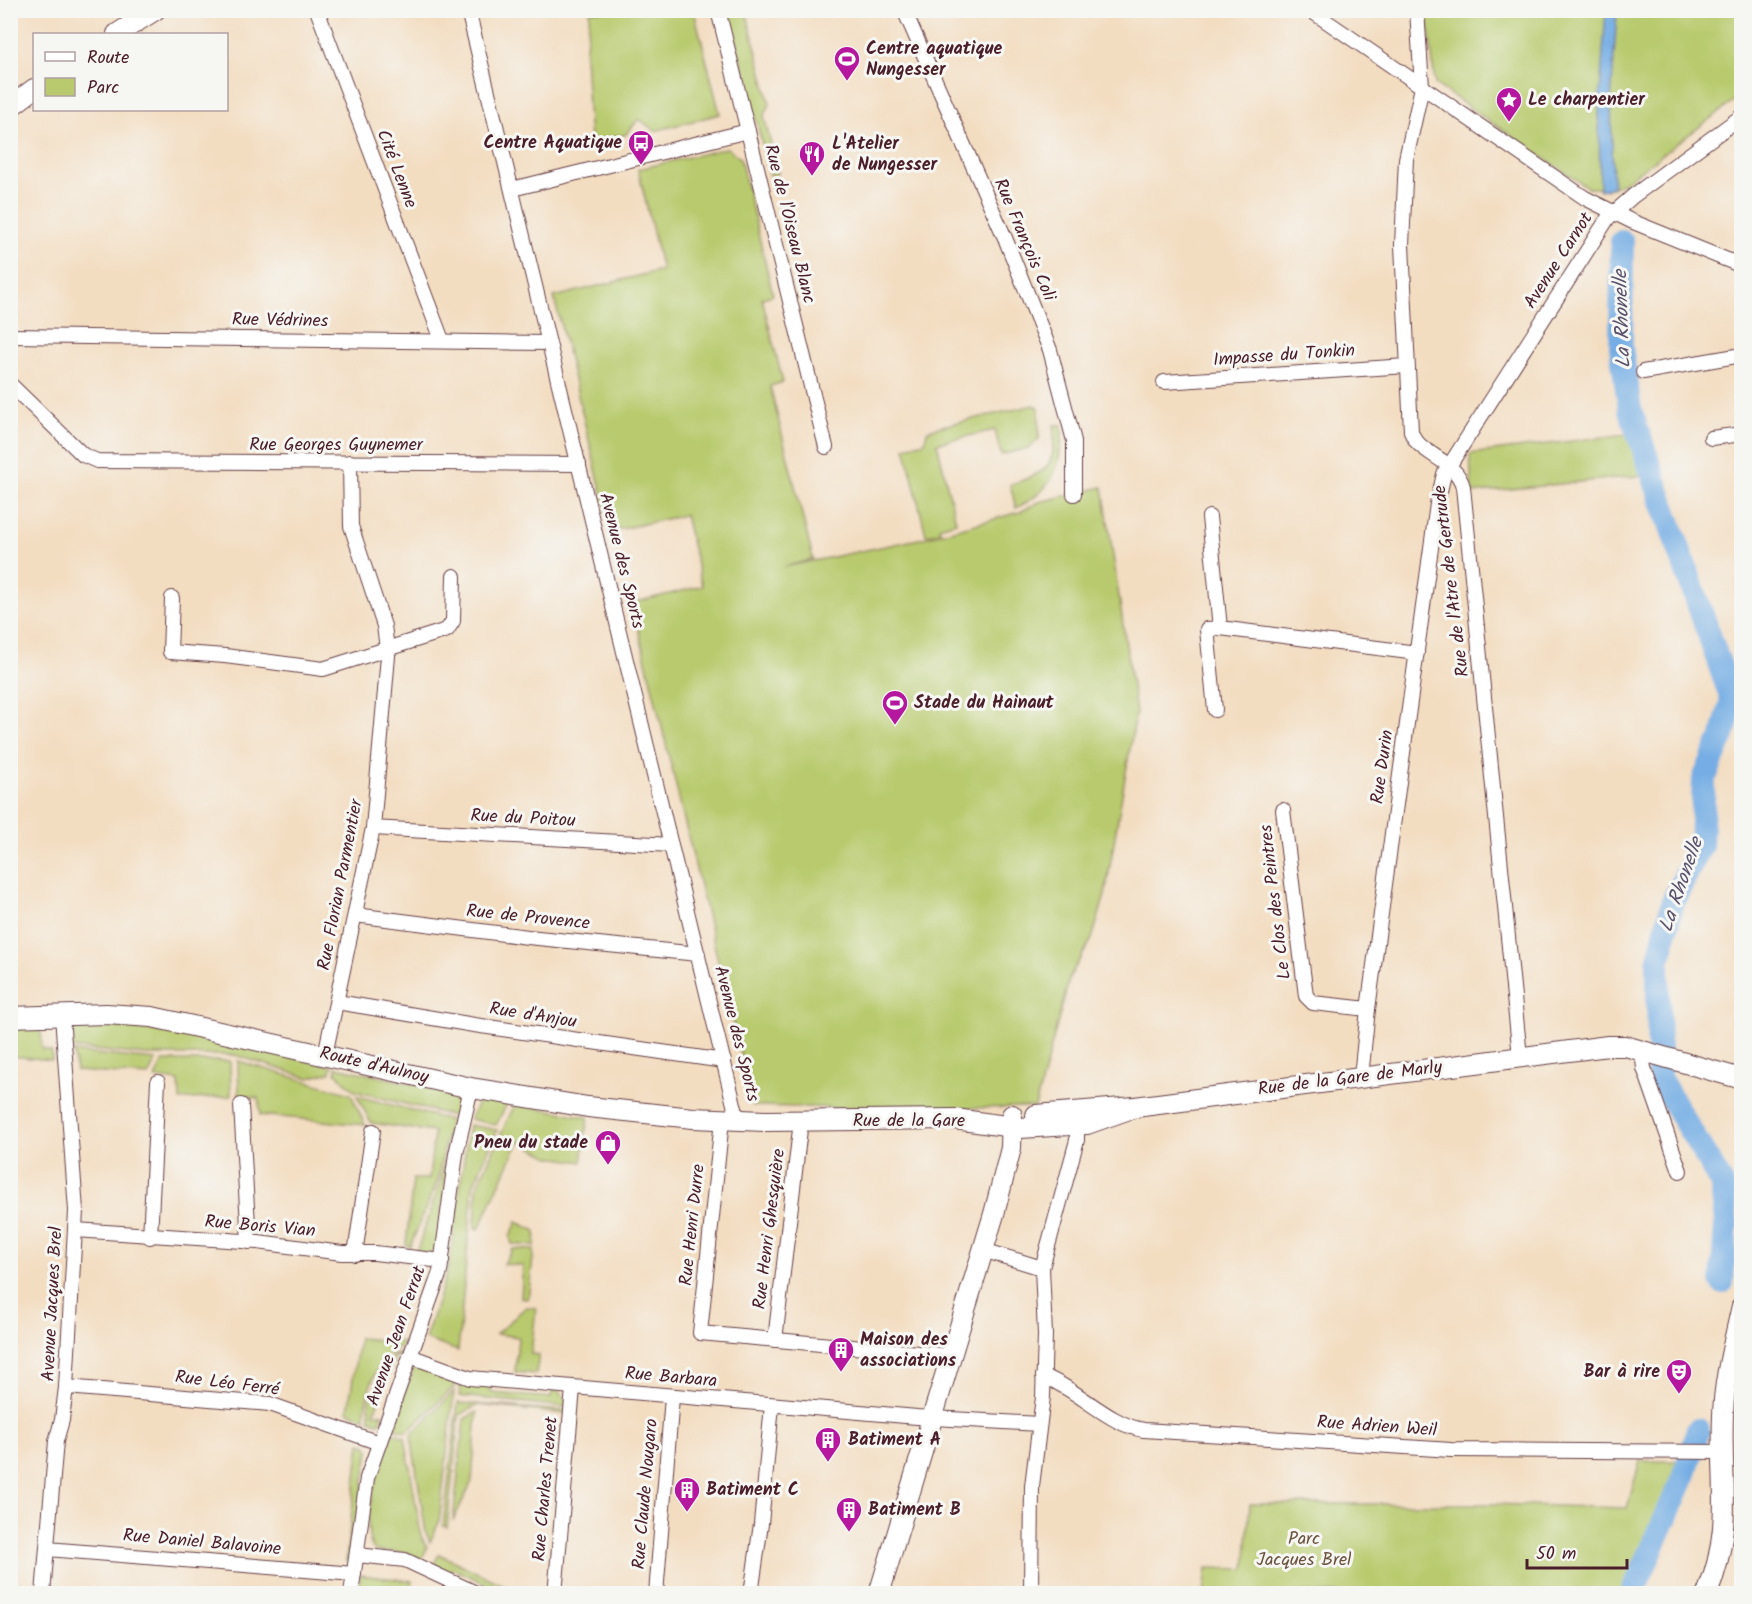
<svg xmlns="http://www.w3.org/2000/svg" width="1752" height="1604" font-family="Kalam,sans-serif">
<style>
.green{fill:#b8ca6d;stroke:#81744c;stroke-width:1.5}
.water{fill:#75ade4;stroke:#606688;stroke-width:1.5}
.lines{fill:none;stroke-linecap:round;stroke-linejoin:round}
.river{stroke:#75ade4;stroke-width:24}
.street-casing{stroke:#633c42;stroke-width:16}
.secondary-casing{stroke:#633c42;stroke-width:22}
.street{stroke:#fff;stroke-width:14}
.secondary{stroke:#fff;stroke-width:20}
.labels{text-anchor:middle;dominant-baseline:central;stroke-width:6;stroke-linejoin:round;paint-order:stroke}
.poi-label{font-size:18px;font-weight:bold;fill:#4a1f2b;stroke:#f6f6f2;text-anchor:start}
.street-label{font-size:18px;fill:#4a1f2b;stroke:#f6f6f2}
.park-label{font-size:18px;fill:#6b523f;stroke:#f6f6f2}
.water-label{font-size:20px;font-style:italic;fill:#59516c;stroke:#f6f6f2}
</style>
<rect width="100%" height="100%" fill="#f6f6f2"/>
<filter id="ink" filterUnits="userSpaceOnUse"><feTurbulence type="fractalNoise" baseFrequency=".0167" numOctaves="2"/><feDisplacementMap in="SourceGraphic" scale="12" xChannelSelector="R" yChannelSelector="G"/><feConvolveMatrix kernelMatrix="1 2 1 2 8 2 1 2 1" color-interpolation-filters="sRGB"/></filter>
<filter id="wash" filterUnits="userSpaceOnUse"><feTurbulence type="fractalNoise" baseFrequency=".008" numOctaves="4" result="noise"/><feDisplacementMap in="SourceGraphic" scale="24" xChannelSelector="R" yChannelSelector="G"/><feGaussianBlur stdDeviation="1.35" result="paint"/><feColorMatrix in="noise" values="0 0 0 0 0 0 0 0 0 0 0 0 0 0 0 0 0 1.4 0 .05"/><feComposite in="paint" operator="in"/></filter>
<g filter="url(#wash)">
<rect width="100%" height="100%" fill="#f3ddc1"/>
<!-- green -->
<g class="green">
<polygon points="590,11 694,11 720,114 655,131 639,119 625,135 590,141 585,56"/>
<polygon points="729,11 746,11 770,104 764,116 778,174 770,175"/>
<polygon points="1427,11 1741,11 1741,96 1626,181 1612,188 1588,188 1435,84"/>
<polygon points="727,148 740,158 773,295 762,298 783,382 770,386 813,559 784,567 924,538 1020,512 1039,502 1103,487 1136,713 1105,895 1092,939 1070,976 1035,1107 901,1109 753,1106 632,603 702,586 685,515 611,531 554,297 662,270 638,169"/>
<polygon points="1034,405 1039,408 1039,439 1029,448 1001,455 995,430 937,443 956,522 939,527 940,532 926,535 905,447 925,442 927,431 938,427"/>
<path d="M1054 425H1062C1062 466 1054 490 1016 508L1010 485C1049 470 1055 469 1054 425Z"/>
<polygon points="1627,434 1646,475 1472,493 1470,454"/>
<polygon points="81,1023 189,1034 332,1066 331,1072 309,1078 235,1055 147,1055 71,1048 70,1036"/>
<polygon points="38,1027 41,1031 42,1049 52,1052 52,1060 11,1056 11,1029"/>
<polygon points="73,1052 156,1060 148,1076 76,1071"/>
<polygon points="163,1061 230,1061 231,1096 180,1100 179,1081 155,1078"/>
<polygon points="238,1061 351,1094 365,1125 260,1115 259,1098 239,1096"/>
<polygon points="336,1067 449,1092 458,1102 457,1117 355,1091 336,1073"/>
<polygon points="357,1096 450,1120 437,1183 410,1246 406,1245 413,1179 429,1179 434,1132 371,1123"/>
<polygon points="485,1099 507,1104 496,1125 470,1119 479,1101"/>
<polygon points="515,1104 588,1117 582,1162 550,1157 519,1141 479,1229 475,1228 477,1186"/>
<polygon points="454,1122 436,1250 430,1254 416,1253 440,1183"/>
<polygon points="469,1125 497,1130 473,1186 458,1351 425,1339 448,1269"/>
<polygon points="517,1222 536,1231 535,1246 512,1244 510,1237"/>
<polygon points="513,1249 534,1250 528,1299 521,1298 523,1266 504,1264"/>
<polygon points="526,1307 536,1308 531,1354 539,1355 536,1374 515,1372 518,1337 496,1334"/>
<path d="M359 1338 403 1342 402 1346C379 1352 363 1397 365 1419L348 1411Z"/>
<polygon points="406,1352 404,1356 395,1356 374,1413 383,1414 380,1423 370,1419 369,1400 392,1356"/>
<polygon points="419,1366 457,1380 456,1385 407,1432 392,1427 413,1369"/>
<polygon points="461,1381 491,1386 491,1393 551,1398 552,1391 558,1391 566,1399 566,1407 459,1396"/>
<polygon points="454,1391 439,1522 430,1542 426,1533 411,1435"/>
<polygon points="458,1403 566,1411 566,1414 478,1405 459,1415 447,1527 443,1526"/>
<polygon points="477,1412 472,1481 453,1521 464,1419"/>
<path d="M391 1432 405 1437 421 1536 427 1547 422 1560 408 1553 375 1551C356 1530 383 1458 391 1432Z"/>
<polygon points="360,1443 367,1445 369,1451 350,1561 346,1561"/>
<polygon points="1640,1461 1681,1461 1623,1593 1204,1593 1207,1568 1245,1569 1250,1504 1491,1504 1627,1508"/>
<polygon points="439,1554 520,1593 506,1593 452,1568 449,1574 433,1566"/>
<polygon points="360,1575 412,1581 411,1593 358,1594"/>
</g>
<!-- water -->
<polygon class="water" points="1606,11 1617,11 1611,101 1613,187 1600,190 1599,108"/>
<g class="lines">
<!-- river -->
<g class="river">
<polyline points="1622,242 1621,347 1630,410 1732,700 1723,735 1704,779 1701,845 1673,901 1658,963 1659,1078 1722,1184 1726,1224 1722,1282"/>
<polyline points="1632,1594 1684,1476 1698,1430"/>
</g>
</g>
</g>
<g filter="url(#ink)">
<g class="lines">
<!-- street casing -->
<g class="street-casing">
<g id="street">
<polyline points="317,10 442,340"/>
<polyline points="468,10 738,1121"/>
<polyline points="718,10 826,447"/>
<polyline points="904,10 1005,238 1050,350 1074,441 1074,494"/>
<polyline points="1310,10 1585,198 1631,221 1742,266"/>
<path d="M1417 10 1422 87 1406 159 1402 245 1411 431C1417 455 1456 458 1463 487L1520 1057"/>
<polyline points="512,189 748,131"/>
<polyline points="10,336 549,343"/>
<polyline points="1643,372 1742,355"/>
<polyline points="1164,382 1407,366"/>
<polyline points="10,384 83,455 97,461 579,464"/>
<polyline points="1711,438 1742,434"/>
<polyline points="1209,517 1220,628 1207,629 1215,710"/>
<polyline points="172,598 170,652 225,656 323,669 447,630 453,621 454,576"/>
<polyline points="1220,628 1417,653"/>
<polyline points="1283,810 1306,996 1313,1003 1368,1009"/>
<polyline points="373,828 671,845"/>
<polyline points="355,915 528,937 698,954"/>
<polyline points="337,1002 474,1025 724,1061"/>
<polyline points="1642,1051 1644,1068 1680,1171"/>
<polyline points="325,1055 373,828 388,656 384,626 351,526 350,462"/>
<polyline points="1361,1077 1368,1009 1437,504 1444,474 1608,218 1633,196 1742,116"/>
<polyline points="241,1105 249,1242"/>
<polyline points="722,1120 700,1333 951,1356"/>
<polyline points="75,1230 258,1242 342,1253 375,1253 442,1261"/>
<polyline points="150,1237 158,1082"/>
<polyline points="983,1250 1042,1268"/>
<polyline points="355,1254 373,1131"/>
<polyline points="775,1340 801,1121"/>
<polyline points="410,1356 470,1378 917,1417 1039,1424"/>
<path d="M1043 1376C1078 1389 1109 1425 1144 1430L1451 1450 1723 1452"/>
<polyline points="66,1387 270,1404 379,1443"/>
<polyline points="47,1549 354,1574"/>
<polyline points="357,1555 405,1560 478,1594"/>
<polyline points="43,1594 56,1441 62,1420 66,1387 76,1211 62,1015"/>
<polyline points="351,1594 367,1478 440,1272 456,1154 471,1088"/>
<polyline points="555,1594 573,1388"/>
<polyline points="656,1594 672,1397"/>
<polyline points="751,1594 761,1524 772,1405"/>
<polyline points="1031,1594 1032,1486 1043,1397 1045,1335 1042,1268 1077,1140 1077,1116"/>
</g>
</g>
<!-- secondary casing -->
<g class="secondary-casing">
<g id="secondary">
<polyline points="117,34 155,10"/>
<polyline points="10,107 34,89"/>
<polyline points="10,1017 106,1014 152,1017 471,1088 588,1107 693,1118 765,1121 955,1119 1020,1128 1087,1124 1135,1107"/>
<polyline points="1036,1115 1135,1107 1608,1046 1625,1046 1742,1079"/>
<polyline points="879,1594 994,1214 1011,1148 1012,1115"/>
<path d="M1707 1594C1734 1528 1720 1482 1723 1415 1724 1379 1734 1342 1742 1306"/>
</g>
</g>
<!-- street -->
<use href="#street" class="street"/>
<!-- secondary -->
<use href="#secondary" class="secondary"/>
</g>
</g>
<!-- icons -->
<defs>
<g id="stadium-pin" transform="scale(1.35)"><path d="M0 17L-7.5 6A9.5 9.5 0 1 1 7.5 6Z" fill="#b5179e" stroke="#f6f6f2"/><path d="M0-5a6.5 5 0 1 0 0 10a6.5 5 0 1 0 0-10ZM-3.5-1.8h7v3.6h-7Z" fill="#fff"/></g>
<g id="sight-pin" transform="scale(1.35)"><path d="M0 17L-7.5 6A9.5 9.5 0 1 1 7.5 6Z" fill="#b5179e" stroke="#f6f6f2"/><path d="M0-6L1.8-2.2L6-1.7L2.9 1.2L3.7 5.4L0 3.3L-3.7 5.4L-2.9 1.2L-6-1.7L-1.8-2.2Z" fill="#fff"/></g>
<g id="bus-pin" transform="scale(1.35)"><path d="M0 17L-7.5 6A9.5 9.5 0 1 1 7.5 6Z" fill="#b5179e" stroke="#f6f6f2"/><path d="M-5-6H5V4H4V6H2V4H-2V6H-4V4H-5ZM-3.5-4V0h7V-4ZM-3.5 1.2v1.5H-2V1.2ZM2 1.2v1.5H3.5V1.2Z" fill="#fff"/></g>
<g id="restaurant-pin" transform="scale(1.35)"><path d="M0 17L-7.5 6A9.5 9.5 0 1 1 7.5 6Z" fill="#b5179e" stroke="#f6f6f2"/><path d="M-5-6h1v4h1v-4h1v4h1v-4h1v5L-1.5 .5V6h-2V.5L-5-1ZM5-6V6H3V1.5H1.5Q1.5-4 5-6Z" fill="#fff"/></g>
<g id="shop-pin" transform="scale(1.35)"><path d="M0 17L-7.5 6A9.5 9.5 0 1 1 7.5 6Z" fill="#b5179e" stroke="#f6f6f2"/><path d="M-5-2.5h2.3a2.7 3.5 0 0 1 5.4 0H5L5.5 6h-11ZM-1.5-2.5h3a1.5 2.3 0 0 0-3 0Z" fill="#fff"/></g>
<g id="building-pin" transform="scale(1.35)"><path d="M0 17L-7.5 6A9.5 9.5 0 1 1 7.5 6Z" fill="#b5179e" stroke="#f6f6f2"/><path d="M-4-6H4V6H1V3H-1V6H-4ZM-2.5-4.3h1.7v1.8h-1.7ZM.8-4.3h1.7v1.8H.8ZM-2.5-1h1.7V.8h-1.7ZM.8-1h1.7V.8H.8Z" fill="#fff"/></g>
<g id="theatre-pin" transform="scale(1.35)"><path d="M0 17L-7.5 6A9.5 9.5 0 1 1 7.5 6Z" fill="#b5179e" stroke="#f6f6f2"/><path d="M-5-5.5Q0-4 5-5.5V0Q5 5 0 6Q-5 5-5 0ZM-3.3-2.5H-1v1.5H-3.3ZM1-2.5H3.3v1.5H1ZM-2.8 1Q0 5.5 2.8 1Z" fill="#fff"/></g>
</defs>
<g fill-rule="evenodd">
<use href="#stadium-pin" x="847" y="59"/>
<use href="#sight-pin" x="1509" y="100"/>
<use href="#bus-pin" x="641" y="143"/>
<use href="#restaurant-pin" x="812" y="154"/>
<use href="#stadium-pin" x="895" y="703"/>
<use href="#shop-pin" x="608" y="1143"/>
<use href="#building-pin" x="841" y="1350"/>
<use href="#theatre-pin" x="1679" y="1372"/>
<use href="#building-pin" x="828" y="1440"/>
<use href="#building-pin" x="687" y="1490"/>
<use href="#building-pin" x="849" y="1510"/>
</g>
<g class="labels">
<!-- poi labels -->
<g class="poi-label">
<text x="866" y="49">Centre aquatique<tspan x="866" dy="21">Nungesser</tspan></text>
<text x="1528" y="100">Le charpentier</text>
<text x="622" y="143" text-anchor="end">Centre Aquatique</text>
<text x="832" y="144">L'Atelier<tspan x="832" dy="21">de Nungesser</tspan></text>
<text x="914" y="703">Stade du Hainaut</text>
<text x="588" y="1143" text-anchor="end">Pneu du stade</text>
<text x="860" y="1340">Maison des<tspan x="860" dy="21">associations</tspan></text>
<text x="1660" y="1372" text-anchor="end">Bar à rire</text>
<text x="848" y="1440">Batiment A</text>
<text x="706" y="1490">Batiment C</text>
<text x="868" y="1510">Batiment B</text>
</g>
<!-- street labels -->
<g class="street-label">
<text transform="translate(396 169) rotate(69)">Cité Lenne</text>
<text transform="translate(789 224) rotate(76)">Rue de l'Oiseau Blanc</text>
<text transform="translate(1024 240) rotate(67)">Rue François Coli</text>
<text transform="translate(1559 261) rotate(-57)">Avenue Carnot</text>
<text transform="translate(280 321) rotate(1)">Rue Védrines</text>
<text transform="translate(1284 356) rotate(-4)">Impasse du Tonkin</text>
<text x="336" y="445">Rue Georges Guynemer</text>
<text transform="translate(621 561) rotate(76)">Avenue des Sports</text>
<text transform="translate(1452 581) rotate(-97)">Rue de l'Atre de Gertrude</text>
<text transform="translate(1383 767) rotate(-82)">Rue Durin</text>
<text transform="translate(523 819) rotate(3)">Rue du Poitou</text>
<text transform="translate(341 885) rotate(-79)">Rue Florian Parmentier</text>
<text transform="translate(1276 902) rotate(-97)">Le Clos des Peintres</text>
<text transform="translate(528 918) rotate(6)">Rue de Provence</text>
<text transform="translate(533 1016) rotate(9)">Rue d'Anjou</text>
<text transform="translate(736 1034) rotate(76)">Avenue des Sports</text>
<text transform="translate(374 1066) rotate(13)">Route d'Aulnoy</text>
<text transform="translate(1350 1079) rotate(-7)">Rue de la Gare de Marly</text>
<text x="909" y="1121">Rue de la Gare</text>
<text transform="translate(693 1225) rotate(-84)">Rue Henri Durre</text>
<text transform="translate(260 1227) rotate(5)">Rue Boris Vian</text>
<text transform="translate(770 1229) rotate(-83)">Rue Henri Ghesquière</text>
<text transform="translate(53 1304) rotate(-87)">Avenue Jacques Brel</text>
<text transform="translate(397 1336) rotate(-71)">Avenue Jean Ferrat</text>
<text transform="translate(671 1378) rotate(5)">Rue Barbara</text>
<text transform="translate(227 1384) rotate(7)">Rue Léo Ferré</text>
<text transform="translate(1377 1427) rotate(4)">Rue Adrien Weil</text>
<text transform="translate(546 1489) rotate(-85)">Rue Charles Trenet</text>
<text transform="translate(646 1494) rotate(-85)">Rue Claude Nougaro</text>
<text transform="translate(202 1543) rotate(5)">Rue Daniel Balavoine</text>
</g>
<!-- park labels -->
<g class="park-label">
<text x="1304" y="1539">Parc<tspan x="1304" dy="21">Jacques Brel</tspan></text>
</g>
<!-- water labels -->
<g class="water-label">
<text transform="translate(1623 319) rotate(-92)">La Rhonelle</text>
<text transform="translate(1682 885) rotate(-71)">La Rhonelle</text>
</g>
</g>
<!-- margin -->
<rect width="1752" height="1604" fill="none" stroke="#f6f6f2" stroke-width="36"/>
<!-- legend -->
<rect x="33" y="33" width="195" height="78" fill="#f6f6f2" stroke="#b1a0a2" stroke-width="1.5"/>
<rect x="45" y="52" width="30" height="9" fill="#ffffff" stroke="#b1a0a2" stroke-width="1.5"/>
<text x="87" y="63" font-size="18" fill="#4a1f2b">Route</text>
<rect x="45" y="78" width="30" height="18" fill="#b8ca6d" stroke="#b1a0a2" stroke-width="1.5"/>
<text x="87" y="93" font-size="18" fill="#4a1f2b">Parc</text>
<!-- scale -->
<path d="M1527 1559v9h100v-9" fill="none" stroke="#4a1f2b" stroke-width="3"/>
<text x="1536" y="1559" font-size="18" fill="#4a1f2b" stroke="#f6f6f2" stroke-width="4.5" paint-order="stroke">50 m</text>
</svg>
